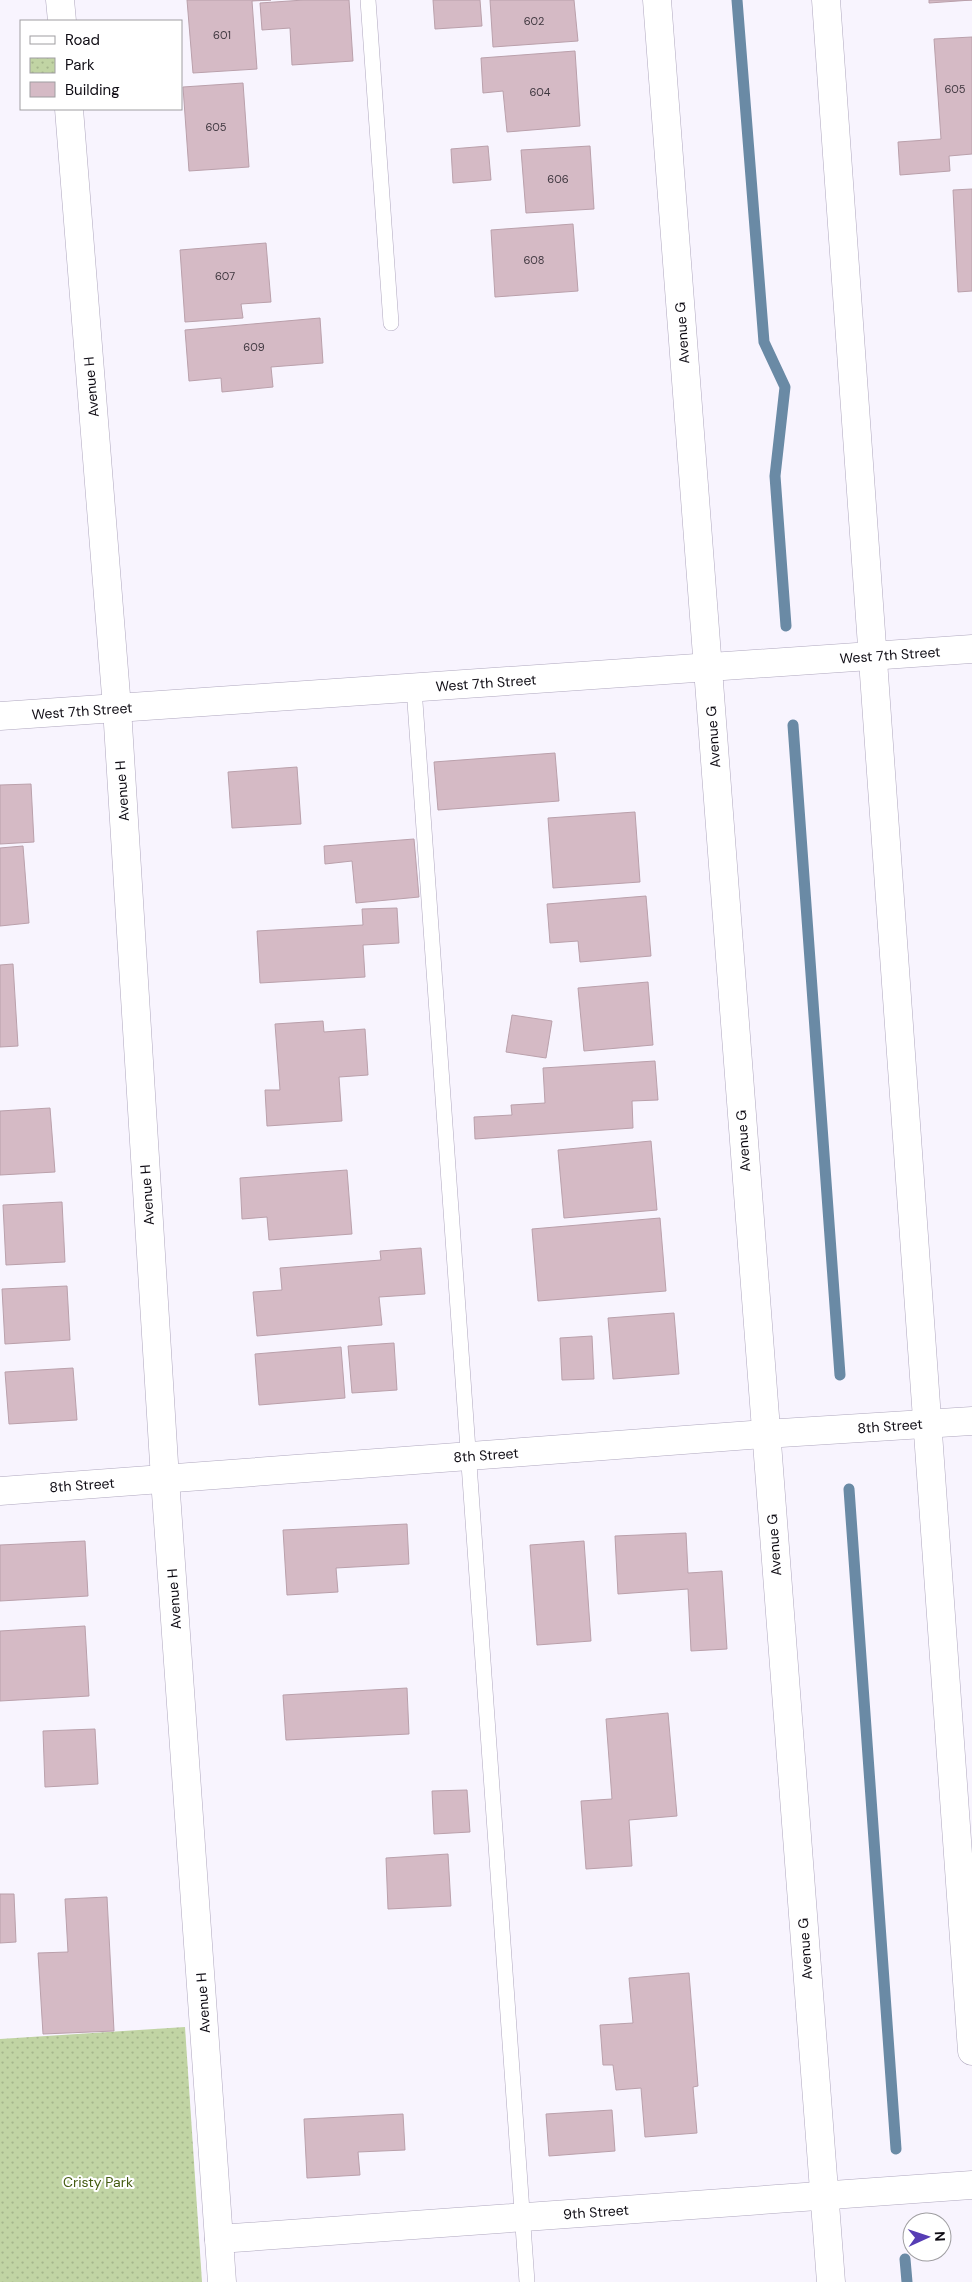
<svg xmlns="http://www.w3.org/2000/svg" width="972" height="2282" font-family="'DM Sans',sans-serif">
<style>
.park{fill:url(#park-dots)}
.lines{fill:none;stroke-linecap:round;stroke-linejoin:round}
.stream{stroke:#6a8aa5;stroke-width:11}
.building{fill:#d5bac5;stroke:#baa0ab}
.service-casing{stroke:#afa7be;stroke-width:16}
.minor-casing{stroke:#afa7be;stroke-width:29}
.tertiary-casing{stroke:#afa7be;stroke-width:29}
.service{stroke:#fff;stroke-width:15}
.minor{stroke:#fff;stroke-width:28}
.tertiary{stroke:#fff;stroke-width:28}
.labels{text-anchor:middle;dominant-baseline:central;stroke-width:4;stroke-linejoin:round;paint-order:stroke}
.number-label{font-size:11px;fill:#403840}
.street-label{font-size:14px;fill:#0f0c14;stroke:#fff}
.park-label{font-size:14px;fill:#455c12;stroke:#fff}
</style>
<defs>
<pattern id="park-dots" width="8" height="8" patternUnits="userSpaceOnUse" patternTransform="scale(1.25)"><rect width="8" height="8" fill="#c1d4a4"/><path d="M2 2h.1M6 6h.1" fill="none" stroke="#a5b58c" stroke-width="1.8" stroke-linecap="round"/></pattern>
</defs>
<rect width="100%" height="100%" fill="#f8f4fe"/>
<!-- park -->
<polygon class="park" points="185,2027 202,2282 0,2282 0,2039"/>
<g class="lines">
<!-- stream -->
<g class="stream">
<polyline points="737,0 764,342 785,387 775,476 786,626"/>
<polyline points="793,725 840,1375"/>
<polyline points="849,1489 896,2149"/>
<polyline points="905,2259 907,2282"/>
</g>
</g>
<!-- building -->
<g class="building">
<polygon points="187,0 271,0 252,1 257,69 193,73"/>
<polygon points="304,0 349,0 353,61 292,65 290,28 262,30 260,3"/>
<polygon points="433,0 480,0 482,26 435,29"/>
<polygon points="490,0 574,0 578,41 493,47"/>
<polygon points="929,0 972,0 929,3"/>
<polygon points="972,37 972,154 949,156 950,171 900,175 898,142 941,139 934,39"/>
<polygon points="575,51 580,126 507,132 503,91 483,93 481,58"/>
<polygon points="243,83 249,167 189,171 183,87"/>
<polygon points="488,146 491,180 453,183 451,149"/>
<polygon points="590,146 594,209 526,213 521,150"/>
<polygon points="972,189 972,291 958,292 953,190"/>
<polygon points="573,224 578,291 495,297 491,230"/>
<polygon points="266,243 271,302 241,304 243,318 185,322 180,250"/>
<polygon points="320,318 323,363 271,367 273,387 222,392 221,378 189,381 185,330"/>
<polygon points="555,753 559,801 438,810 434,762"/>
<polygon points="297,767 301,824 232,828 228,772"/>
<polygon points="31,784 34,842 0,844 0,785"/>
<polygon points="635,812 640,882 553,888 548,818"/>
<polygon points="414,839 419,897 356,903 352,861 325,864 324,846"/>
<polygon points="23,846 29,923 0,926 0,848"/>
<polygon points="646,896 651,956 580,962 578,941 550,943 547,904"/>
<polygon points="397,908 399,943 363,945 365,977 260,983 257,931 363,925 362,909"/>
<polygon points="13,964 18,1046 0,1047 0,965"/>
<polygon points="648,982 653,1045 584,1051 578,988"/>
<polygon points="512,1015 552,1021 546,1058 506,1052"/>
<polygon points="323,1021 324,1032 365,1029 368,1075 339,1077 342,1121 267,1126 265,1090 280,1090 275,1024"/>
<polygon points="655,1061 658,1100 632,1101 633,1128 475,1139 474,1117 512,1115 511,1105 545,1103 543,1068"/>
<polygon points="50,1108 55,1172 0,1175 0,1111"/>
<polygon points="651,1141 657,1210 564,1218 558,1150"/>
<polygon points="347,1170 352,1234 269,1240 267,1217 242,1219 240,1178"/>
<polygon points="62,1202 65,1262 6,1265 3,1205"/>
<polygon points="660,1218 666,1291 538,1301 532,1229"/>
<polygon points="421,1248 425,1294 379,1297 382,1325 257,1336 253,1292 282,1290 280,1268 381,1260 380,1251"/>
<polygon points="67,1286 70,1340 5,1344 2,1289"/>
<polygon points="674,1313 679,1374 613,1379 608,1318"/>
<polygon points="592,1336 594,1379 562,1380 560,1338"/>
<polygon points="394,1343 397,1390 352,1393 348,1346"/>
<polygon points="341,1347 345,1398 259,1405 255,1354"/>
<polygon points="73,1368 77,1420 9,1424 5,1372"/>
<polygon points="407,1524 409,1564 336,1568 338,1592 287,1595 283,1530"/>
<polygon points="686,1533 688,1573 722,1571 727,1649 691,1651 688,1589 618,1594 615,1536"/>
<polygon points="85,1541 88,1596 0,1601 0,1545"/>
<polygon points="584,1541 591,1641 537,1645 530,1545"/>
<polygon points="85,1626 89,1696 0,1701 0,1631"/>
<polygon points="407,1688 409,1734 286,1740 283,1695"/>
<polygon points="668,1713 677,1816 629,1820 632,1866 586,1869 581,1801 612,1799 606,1719"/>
<polygon points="95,1729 98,1784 45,1787 43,1731"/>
<polygon points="467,1790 470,1832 434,1834 432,1791"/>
<polygon points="448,1854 451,1906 388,1909 386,1858"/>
<polygon points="0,1894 14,1894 16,1942 0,1943"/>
<polygon points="107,1897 114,2031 43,2034 38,1953 68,1952 65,1899"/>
<polygon points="689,1973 698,2086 693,2087 697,2133 645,2137 641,2088 616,2090 613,2065 603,2065 600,2025 633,2023 629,1978"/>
<polygon points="612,2110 615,2151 549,2156 546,2114"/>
<polygon points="403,2114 405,2150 358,2152 360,2175 307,2178 304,2119"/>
</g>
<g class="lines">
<!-- service casing -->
<g class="service-casing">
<g id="service">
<polyline points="368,0 391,323"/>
<polyline points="414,688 527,2282"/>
</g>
</g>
<!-- minor casing -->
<g class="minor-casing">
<g id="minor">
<polyline points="60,0 62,21"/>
<polyline points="657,0 831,2282"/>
<polyline points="826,0 972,2051"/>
<polyline points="69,109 117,708 165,1479 222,2282"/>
<polyline points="0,716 972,649"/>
<polyline points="219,2239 972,2185"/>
</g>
</g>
<!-- tertiary casing -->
<g class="tertiary-casing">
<polyline id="tertiary" points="0,1491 765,1434 972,1421"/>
</g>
<!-- service -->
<use href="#service" class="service"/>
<!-- minor -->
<use href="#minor" class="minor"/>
<!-- tertiary -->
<use href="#tertiary" class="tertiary"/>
</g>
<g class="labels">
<!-- number labels -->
<g class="number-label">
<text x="534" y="21">602</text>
<text x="222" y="35">601</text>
<text x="955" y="89">605</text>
<text x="540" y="92">604</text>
<text x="216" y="127">605</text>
<text x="558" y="179">606</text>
<text x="534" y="260">608</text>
<text x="225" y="276">607</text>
<text x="254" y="347">609</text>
</g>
<!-- street labels -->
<g class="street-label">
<text transform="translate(682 333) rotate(-94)">Avenue G</text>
<text transform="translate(91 387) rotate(-95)">Avenue H</text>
<text transform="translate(890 655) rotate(-4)">West 7th Street</text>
<text transform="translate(486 683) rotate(-4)">West 7th Street</text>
<text transform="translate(82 711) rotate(-4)">West 7th Street</text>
<text transform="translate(713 737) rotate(-94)">Avenue G</text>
<text transform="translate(122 791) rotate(-94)">Avenue H</text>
<text transform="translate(743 1141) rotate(-94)">Avenue G</text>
<text transform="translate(147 1195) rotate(-94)">Avenue H</text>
<text transform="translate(890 1426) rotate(-4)">8th Street</text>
<text transform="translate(486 1455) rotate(-4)">8th Street</text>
<text transform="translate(82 1485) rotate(-4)">8th Street</text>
<text transform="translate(774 1545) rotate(-94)">Avenue G</text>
<text transform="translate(174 1599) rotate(-94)">Avenue H</text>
<text transform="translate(805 1949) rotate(-94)">Avenue G</text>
<text transform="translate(203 2003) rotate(-94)">Avenue H</text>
<text transform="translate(596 2212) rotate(-4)">9th Street</text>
</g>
<!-- park labels -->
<g class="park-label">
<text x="98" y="2182">Cristy Park</text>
</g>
</g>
<!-- legend -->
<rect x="20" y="20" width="162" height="90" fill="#ffffff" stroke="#9f9ea1"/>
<rect x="30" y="36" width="25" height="8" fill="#ffffff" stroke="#9f9ea1"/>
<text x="65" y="45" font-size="15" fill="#0f0c14">Road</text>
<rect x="30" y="58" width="25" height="15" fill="url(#park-dots)" stroke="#9f9ea1"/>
<text x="65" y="70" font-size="15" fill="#0f0c14">Park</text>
<rect x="30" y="82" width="25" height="15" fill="#d5bac5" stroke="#9f9ea1"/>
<text x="65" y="95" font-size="15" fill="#0f0c14">Building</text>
<!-- north arrow -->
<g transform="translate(927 2237) rotate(87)"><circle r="24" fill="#ffffff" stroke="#9f9ea1"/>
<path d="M0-4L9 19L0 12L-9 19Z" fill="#563cb4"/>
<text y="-8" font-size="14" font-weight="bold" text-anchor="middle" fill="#0f0c14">N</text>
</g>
</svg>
